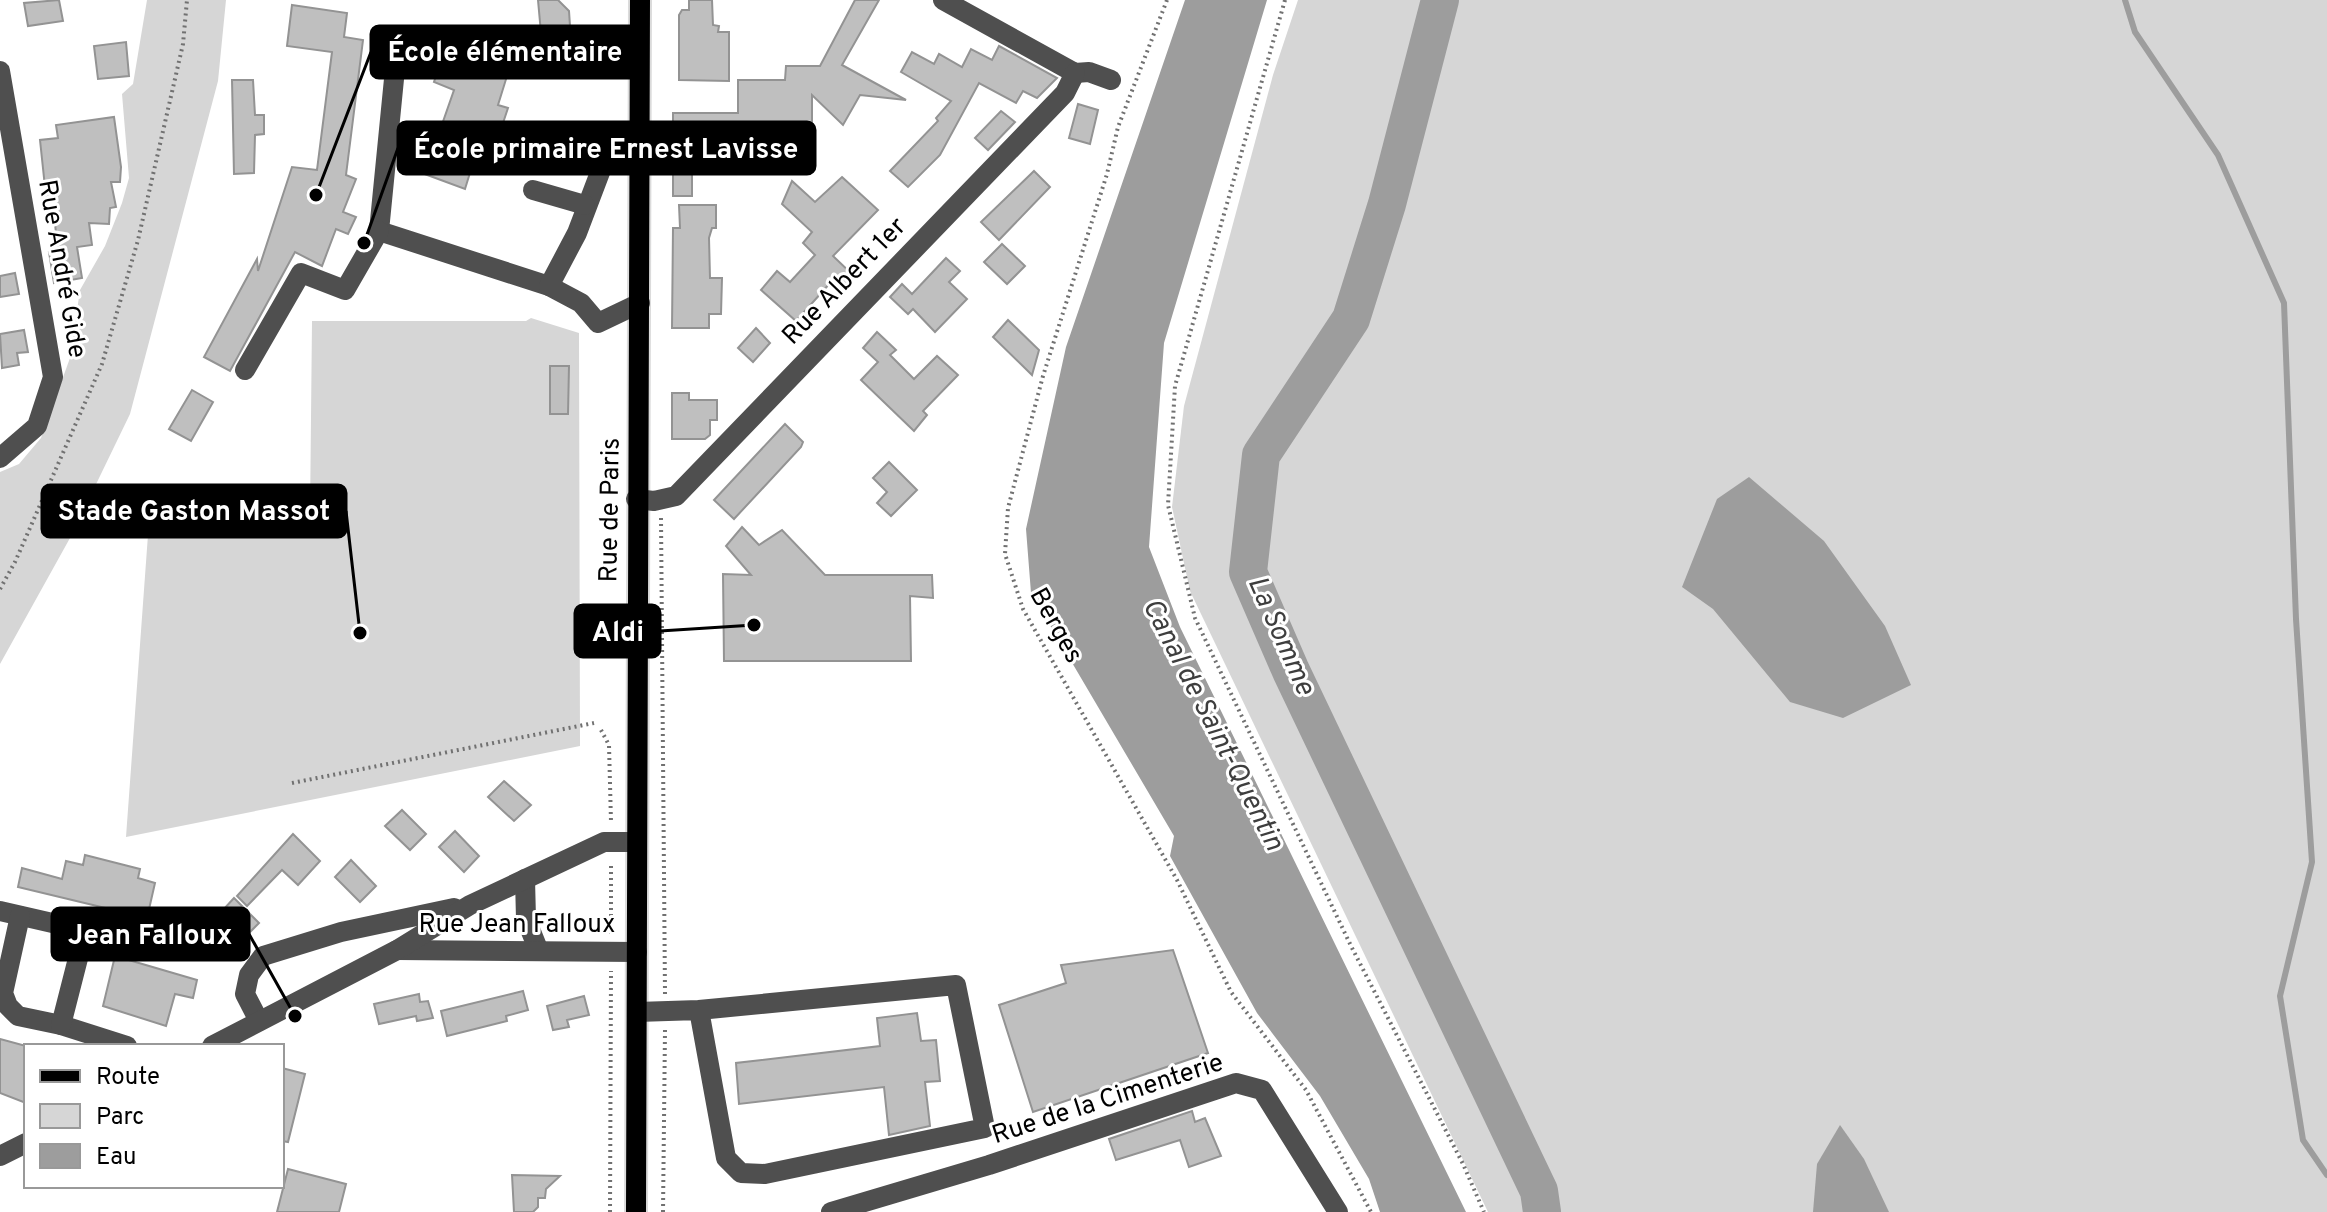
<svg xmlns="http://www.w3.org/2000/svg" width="2327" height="1212" font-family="Overpass,sans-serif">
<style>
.green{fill:#d6d6d6}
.water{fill:#9d9d9d}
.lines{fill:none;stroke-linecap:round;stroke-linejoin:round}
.stream{stroke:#9d9d9d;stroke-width:6}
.river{stroke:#9d9d9d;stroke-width:38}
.building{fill:#bfbfbf;stroke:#939393;stroke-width:2}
.major-casing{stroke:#dbdbdb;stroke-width:24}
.path{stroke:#717171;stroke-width:4;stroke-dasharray:2 4;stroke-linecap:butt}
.minor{stroke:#4f4f4f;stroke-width:20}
.major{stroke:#000;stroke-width:20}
.labels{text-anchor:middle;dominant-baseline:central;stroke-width:6;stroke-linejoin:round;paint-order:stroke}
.street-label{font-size:26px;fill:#000;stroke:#fff}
.water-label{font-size:28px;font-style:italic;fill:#3e3e3e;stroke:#fff}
.leader{fill:none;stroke:#000;stroke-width:3}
.callout-dot{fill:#000;stroke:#fff;stroke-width:3}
.callout{fill:#000;stroke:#000;stroke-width:3}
.callout-label{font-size:28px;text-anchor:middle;font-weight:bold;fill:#fff}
</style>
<rect width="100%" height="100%" fill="#fff"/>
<!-- green -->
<g class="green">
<polygon points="147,0 226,0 218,81 130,414 70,538 0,664 0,472 19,464 41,438 70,358 80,290 105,246 122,203 129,178 122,94 133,84"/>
<polygon points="1298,0 2327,0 2327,1212 1488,1212 1190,591 1172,507 1184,406 1273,75"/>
<polygon points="531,318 579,333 580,746 126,837 149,521 310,515 312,321 526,321"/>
</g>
<!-- water -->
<g class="water">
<polygon points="1185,0 1267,0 1164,343 1149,547 1180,627 1466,1212 1380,1212 1369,1179 1320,1096 1257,1013 1170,856 1174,836 1031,593 1026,529 1066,347"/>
<polygon points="1749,477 1824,541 1885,626 1911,685 1843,718 1790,702 1713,609 1682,587 1717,499"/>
<polygon points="1840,1125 1864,1159 1889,1212 1813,1212 1817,1164"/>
</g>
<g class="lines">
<!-- stream -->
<polyline class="stream" points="2125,0 2135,32 2218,155 2284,303 2296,619 2312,862 2280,996 2303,1140 2327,1175"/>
<!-- river -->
<polyline class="river" points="1440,0 1387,204 1351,319 1261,455 1248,572 1291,671 1539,1191 1542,1212"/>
</g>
<!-- building -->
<g class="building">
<polygon points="59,0 63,21 28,26 24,3"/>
<polygon points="538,0 558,0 569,11 570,26 561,38 550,40 541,33"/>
<polygon points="689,0 712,0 713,25 719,26 718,32 729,32 729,81 679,80 679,15 682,10 689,10"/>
<polygon points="855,0 879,0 842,65 906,100 860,95 843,125 812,95 812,127 744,127 744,155 736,156 736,164 716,164 716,173 692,174 692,196 673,196 673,113 738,113 738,80 785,80 786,66 820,66"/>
<polygon points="292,5 347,13 344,37 363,40 346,175 356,179 343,212 356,217 348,234 336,229 322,266 295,252 230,371 204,357 257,259 258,271 292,167 317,170 332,52 287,46"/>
<polygon points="126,42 129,76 98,79 94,46"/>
<polygon points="999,46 1057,78 1037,98 1023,91 1016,103 979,83 940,155 908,187 890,171 938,121 936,118 951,101 901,72 912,52 934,64 939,54 962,67 971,49 992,60"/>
<polygon points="443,55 507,76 498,105 508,108 492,156 477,150 465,189 422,173 425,159 405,153 414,125 439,133 454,90 434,82"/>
<polygon points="232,80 253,80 255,115 264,115 264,134 255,135 254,173 234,174"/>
<polygon points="1078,104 1098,110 1090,144 1069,138"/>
<polygon points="1001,111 1015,122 988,150 975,138"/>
<polygon points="114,117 121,167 120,182 111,182 116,207 110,208 109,224 89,223 92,245 77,247 82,278 54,283 49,252 58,251 53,206 47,206 40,140 58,138 56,125"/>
<polygon points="1034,171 1050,187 999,240 981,222"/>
<polygon points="842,177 878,210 833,256 855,277 841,291 831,282 796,321 761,290 777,271 790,282 815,255 803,243 812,232 782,204 792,181 815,202"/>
<polygon points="679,205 716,205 716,228 712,228 709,238 710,278 722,278 721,314 709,314 709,328 672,328 673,228 680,228"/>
<polygon points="1002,244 1025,266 1007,284 984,262"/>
<polygon points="946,258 960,271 949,282 967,299 935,332 913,309 908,314 890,297 902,284 912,294"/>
<polygon points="15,273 19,294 0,297 0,276"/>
<polygon points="1008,320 1039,350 1032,375 993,337"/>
<polygon points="756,328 770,343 753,362 738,348"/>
<polygon points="24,330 28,352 17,353 19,365 2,368 0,334"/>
<polygon points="877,332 896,350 890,355 914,379 937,356 958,375 923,411 927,415 914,431 861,380 878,362 863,348"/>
<polygon points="550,366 569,366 568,414 550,414"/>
<polygon points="192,390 213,402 191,441 169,429"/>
<polygon points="672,393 689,393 689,400 717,400 717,420 710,420 710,435 705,439 672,439"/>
<polygon points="785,424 803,442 801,447 734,519 714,500"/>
<polygon points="889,462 917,490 891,516 877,503 887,492 873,478"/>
<polygon points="742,527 759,545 782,530 825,575 932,575 933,598 910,596 911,661 724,661 723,574 751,575 726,546"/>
<polygon points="504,781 531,805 514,821 488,797"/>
<polygon points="402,810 426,834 410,850 385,826"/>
<polygon points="455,831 479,856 464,872 439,847"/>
<polygon points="293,834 320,861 298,885 282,870 247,906 237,896"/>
<polygon points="85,855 140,869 138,878 155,883 147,918 18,887 22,868 62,879 66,861 83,865"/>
<polygon points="351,860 376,886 360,902 335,877"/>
<polygon points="234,898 259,923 236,946 212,922"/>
<polygon points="1173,950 1208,1053 1033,1112 999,1005 1066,983 1061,965"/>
<polygon points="115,956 197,980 193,998 175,994 166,1026 103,1006"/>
<polygon points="523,991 528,1010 506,1016 507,1021 447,1036 441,1011"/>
<polygon points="419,994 420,1002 428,1001 433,1018 417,1021 416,1016 379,1024 374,1004"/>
<polygon points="584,996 589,1015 567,1020 569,1027 553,1030 547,1006"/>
<polygon points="917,1013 921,1041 936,1040 940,1081 925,1082 930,1126 889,1135 884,1087 739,1104 736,1063 880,1046 877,1018"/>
<polygon points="0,1039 26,1046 26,1103 0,1093"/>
<polygon points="282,1068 305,1074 288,1142 282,1141"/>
<polygon points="1192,1111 1195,1122 1205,1118 1221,1156 1189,1167 1180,1140 1116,1160 1109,1139"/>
<polygon points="288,1169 346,1184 339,1212 277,1212"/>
<polygon points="512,1175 560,1176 546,1189 545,1198 538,1198 538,1207 533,1212 514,1212"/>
</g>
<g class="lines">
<!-- major casing -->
<g class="major-casing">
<polyline id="major" points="636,1212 640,0"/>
</g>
<!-- path -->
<g class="path">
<polyline points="1167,0 1118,127 1107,174 1043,376 1008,508 1005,554 1023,609 1177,880 1231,992 1306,1090 1371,1212"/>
<polyline points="1285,0 1175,386 1168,505 1195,618 1351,946 1463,1164 1484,1212"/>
<polyline points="661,518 665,994"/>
<polyline points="0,589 15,562 102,364 138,240 183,44 187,0"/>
<polyline points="601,730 609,745 611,822"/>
<polyline points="292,783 594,723"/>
<polyline points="611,934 611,863"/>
<polyline points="610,1212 611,971"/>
<polyline points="663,1212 665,1030"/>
</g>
<!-- minor -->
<g class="minor">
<polyline points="943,0 1075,73 1089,72 1111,80"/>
<polyline points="0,71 53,377 37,426 0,458"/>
<polyline points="394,79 379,231 549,286"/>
<polyline points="607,154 577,233 549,286 581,303 598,323 640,303"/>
<polyline points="533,190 585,205"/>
<polyline points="245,370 301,273 345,290 379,231"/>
<polyline points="636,499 654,501 676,496 1065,93 1075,73"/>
<polyline points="525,879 526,919 538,949"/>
<polyline points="0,911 144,944"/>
<polyline points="20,916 3,993 8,1006 18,1016 61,1025 127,1046"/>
<polyline points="397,950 637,952"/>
<polyline points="637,1012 699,1010 726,1158 741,1173 765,1174 985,1128 956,985 699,1010"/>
<polyline points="259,1021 245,994 249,975 263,956 341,932 454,908"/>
<polyline points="61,1025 85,931"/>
<polyline points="212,1046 397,950 470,905 604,842 636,842"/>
<polyline points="0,1156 26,1143"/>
<polyline points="831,1212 989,1165 1236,1083 1262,1090 1338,1212"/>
</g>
<!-- major -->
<use href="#major" class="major"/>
</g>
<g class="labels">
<!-- street labels -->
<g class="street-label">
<text transform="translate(61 269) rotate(80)">Rue André Gide</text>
<text transform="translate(845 282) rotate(-46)">Rue Albert 1er</text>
<text transform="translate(611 510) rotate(-89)">Rue de Paris</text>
<text transform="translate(1055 626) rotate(61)">Berges</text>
<text x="517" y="925">Rue Jean Falloux</text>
<text transform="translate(1108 1100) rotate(-18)">Rue de la Cimenterie</text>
</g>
<!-- water labels -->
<g class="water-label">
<text transform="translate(1280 636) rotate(66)">La Somme</text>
<text transform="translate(1212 725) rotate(63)">Canal de Saint-Quentin</text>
</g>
</g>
<!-- callouts -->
<path class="leader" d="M316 195L371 52M364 243L398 148M360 633L346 511M754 625L660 631M295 1016L249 934"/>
<g class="callout-dot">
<circle cx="316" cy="195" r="8"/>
<circle cx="364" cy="243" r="8"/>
<circle cx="360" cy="633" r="8"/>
<circle cx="754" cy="625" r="8"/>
<circle cx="295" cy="1016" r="8"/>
</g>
<g class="callout">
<rect x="371" y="26" width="267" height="52" rx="8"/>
<rect x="398" y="122" width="417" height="52" rx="8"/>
<rect x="42" y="485" width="304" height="52" rx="8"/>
<rect x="575" y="605" width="85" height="52" rx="8"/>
<rect x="52" y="908" width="197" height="52" rx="8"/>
</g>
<g class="callout-label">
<text x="505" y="61">École élémentaire</text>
<text x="606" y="158">École primaire Ernest Lavisse</text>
<text x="194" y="520">Stade Gaston Massot</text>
<text x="618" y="641">Aldi</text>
<text x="150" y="944">Jean Falloux</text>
</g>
<!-- legend -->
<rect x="24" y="1044" width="260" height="144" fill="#ffffff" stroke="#999999" stroke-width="2"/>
<rect x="40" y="1070" width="40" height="12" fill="#000000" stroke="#999999" stroke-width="2"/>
<text x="96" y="1084" font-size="24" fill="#000000">Route</text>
<rect x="40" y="1104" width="40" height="24" fill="#d6d6d6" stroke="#999999" stroke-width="2"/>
<text x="96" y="1124" font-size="24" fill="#000000">Parc</text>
<rect x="40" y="1144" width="40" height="24" fill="#9d9d9d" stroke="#999999" stroke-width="2"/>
<text x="96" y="1164" font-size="24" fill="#000000">Eau</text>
</svg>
